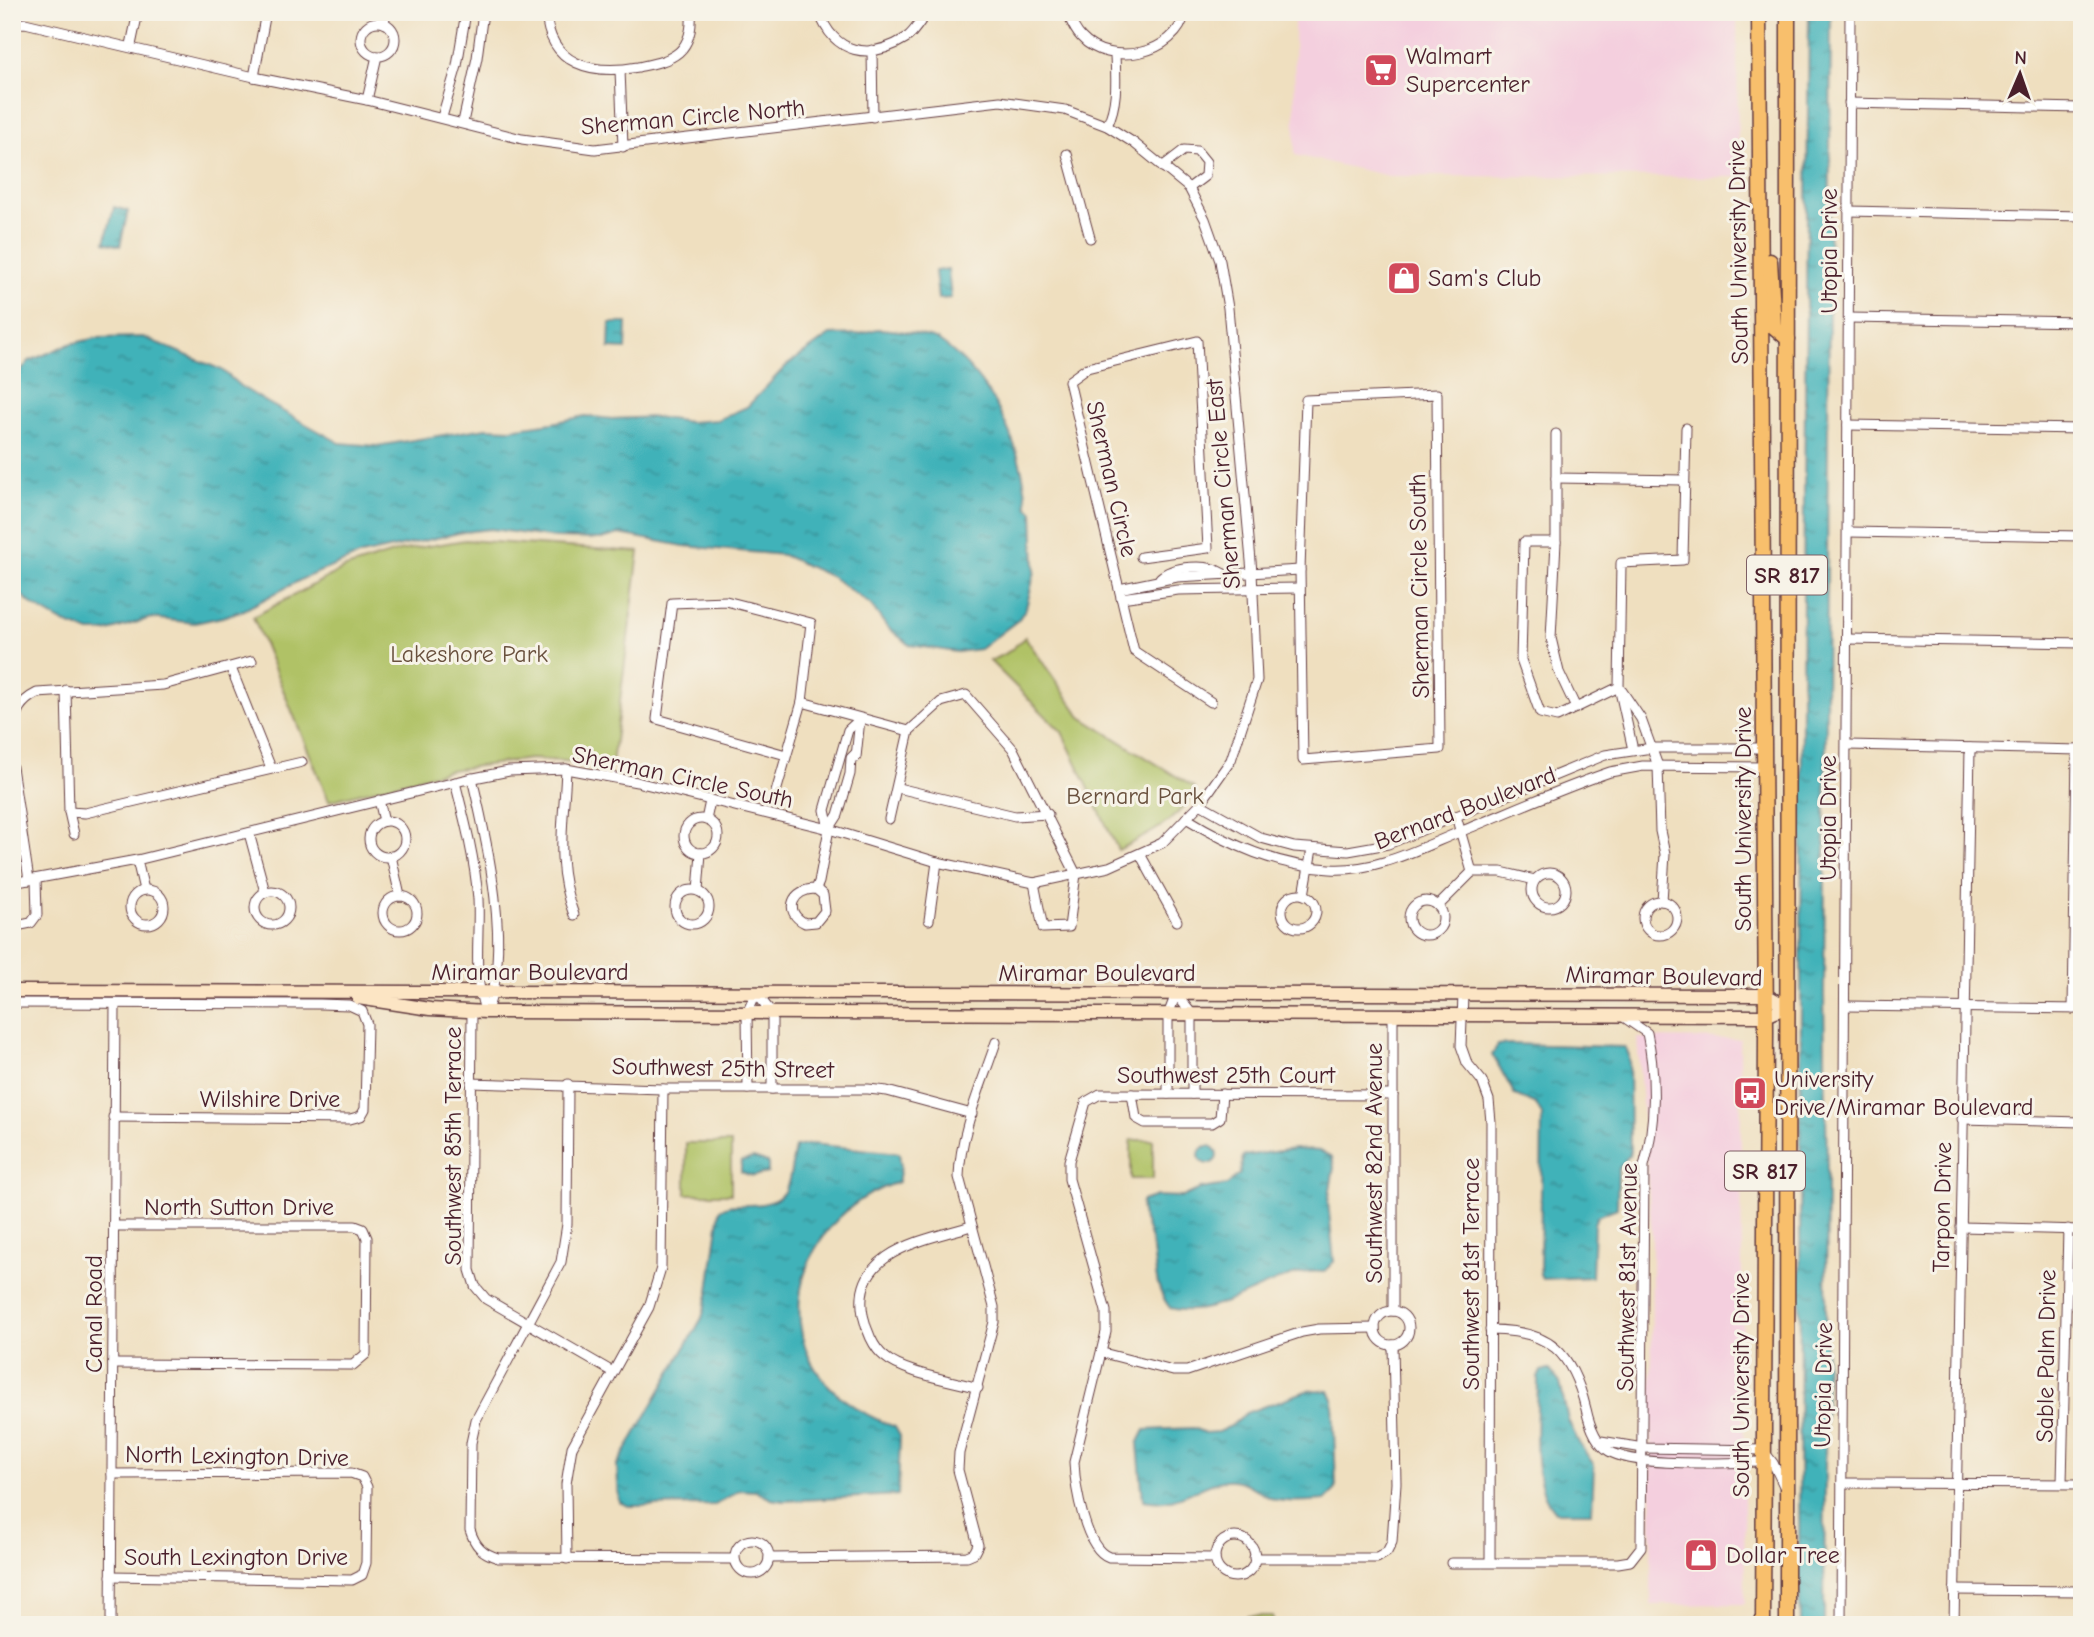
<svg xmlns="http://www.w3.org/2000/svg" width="2094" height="1637" font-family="'Comic Neue',sans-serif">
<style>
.built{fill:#f4cfde}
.park{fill:#b0c266;stroke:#7d7048;stroke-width:2}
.water{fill:url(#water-ripples);stroke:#466872;stroke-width:2}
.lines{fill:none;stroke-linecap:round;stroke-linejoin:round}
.street-casing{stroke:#633c41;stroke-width:11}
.secondary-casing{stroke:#633c41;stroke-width:15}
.primary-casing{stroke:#633c41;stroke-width:17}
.street{stroke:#fff;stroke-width:9}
.secondary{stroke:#fce5c4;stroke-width:12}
.primary{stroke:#f8bf6c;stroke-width:14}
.labels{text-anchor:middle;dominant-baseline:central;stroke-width:6;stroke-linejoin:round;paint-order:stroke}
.shield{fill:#f7f3e8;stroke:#7e5f64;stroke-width:2}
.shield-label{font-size:23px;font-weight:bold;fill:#4a1f2b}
.poi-label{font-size:24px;fill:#4a1f2b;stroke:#f7f3e8;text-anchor:start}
.street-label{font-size:24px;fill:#4a1f2b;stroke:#f7f3e8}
.park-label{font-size:24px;fill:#69503d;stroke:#f7f3e8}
</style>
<defs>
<pattern id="water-ripples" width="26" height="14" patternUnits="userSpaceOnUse" patternTransform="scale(1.75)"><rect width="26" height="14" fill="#41b2b9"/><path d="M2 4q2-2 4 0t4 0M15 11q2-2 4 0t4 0" fill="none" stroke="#389097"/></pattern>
</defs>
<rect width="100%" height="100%" fill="#f7f3e8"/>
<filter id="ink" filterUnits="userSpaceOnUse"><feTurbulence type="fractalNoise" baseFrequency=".0143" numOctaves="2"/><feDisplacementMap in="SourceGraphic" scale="14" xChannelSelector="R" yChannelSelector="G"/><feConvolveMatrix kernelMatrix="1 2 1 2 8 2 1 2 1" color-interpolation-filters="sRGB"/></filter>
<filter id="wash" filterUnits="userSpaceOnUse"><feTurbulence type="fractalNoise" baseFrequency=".00686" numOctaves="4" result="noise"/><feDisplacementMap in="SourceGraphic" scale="28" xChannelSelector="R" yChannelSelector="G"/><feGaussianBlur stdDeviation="1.57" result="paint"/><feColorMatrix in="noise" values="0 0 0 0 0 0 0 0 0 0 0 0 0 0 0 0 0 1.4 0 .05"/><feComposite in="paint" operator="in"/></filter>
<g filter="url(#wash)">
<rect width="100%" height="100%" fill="#efdfbf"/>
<!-- built -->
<g class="built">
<polygon points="1294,12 1737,12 1738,177 1389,176 1295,155"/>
<polygon points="1637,1038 1740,1039 1745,1604 1651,1605 1652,1236"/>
</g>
<!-- park -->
<g class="park">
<polygon points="465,540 639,552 612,764 530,759 450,770 329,801 253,617 343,569 399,551"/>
<path d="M1025 637 1081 717 1195 788C1182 820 1147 835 1118 850L1062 732 990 661 1010 651Z"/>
<rect x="1131" y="1140" width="22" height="39"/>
<rect x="686" y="1143" width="45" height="51"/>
<rect x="1247" y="1616" width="26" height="9"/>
</g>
<!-- water -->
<g class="water">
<polygon points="1809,12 1831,12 1824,995 1827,1170 1824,1625 1800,1625 1799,1557 1802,695"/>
<polygon points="114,207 128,211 120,246 105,242"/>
<polygon points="948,269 951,298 938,299 935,271"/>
<polygon points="610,323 627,323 626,349 609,348"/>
<path d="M877 329C889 329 930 335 939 341 990 376 1023 445 1027 506L1033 512 1035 571 1026 608 1018 620 980 649 957 652 910 645 887 627 871 605 832 577 783 555 684 546 619 534 602 539 555 538 491 529 463 532 361 555 304 578 244 610 222 617 195 623 151 618 105 632H90L64 623 34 606 12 587V382L29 361 70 344 96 338 143 337 222 370 240 386 268 403 340 443 377 446 486 428 511 429 552 423 585 416 612 419 655 417 689 422 717 420 747 407 786 366 830 335 860 334Z"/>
<polygon points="1509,1044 1625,1047 1629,1055 1630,1154 1618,1169 1617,1208 1597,1216 1594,1224 1592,1277 1542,1279 1540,1275 1542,1115 1536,1104 1515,1095 1492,1054 1498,1045"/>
<path d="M811 1144 899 1153 901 1167 898 1182C825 1205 778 1283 809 1357 824 1391 862 1415 895 1427L900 1436 898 1495 783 1501 771 1499 756 1491 740 1490 715 1505 629 1506 619 1502 617 1466 702 1318 709 1291 720 1210C728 1204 736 1205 746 1205 792 1206 788 1183 795 1147Z"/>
<circle cx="1208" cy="1155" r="9"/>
<path d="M1295 1149 1320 1151 1332 1157 1334 1167 1328 1202 1334 1261 1324 1272C1275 1266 1223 1322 1170 1308 1153 1285 1157 1270 1152 1244 1149 1229 1139 1216 1142 1201L1157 1196 1183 1197 1200 1189 1227 1185 1240 1174 1243 1156Z"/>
<polygon points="753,1158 768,1163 768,1173 753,1176 741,1172 741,1162"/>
<path d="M1549 1369 1560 1383 1568 1420 1579 1443 1594 1465 1592 1512H1555C1528 1483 1538 1417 1538 1378L1541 1371Z"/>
<path d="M1309 1390 1329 1391 1333 1399 1336 1489 1325 1500C1309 1501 1292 1503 1276 1500 1259 1495 1246 1477 1226 1480 1194 1486 1179 1507 1143 1500L1138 1444 1145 1430 1193 1428 1205 1433 1218 1432 1231 1426 1246 1413Z"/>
</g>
</g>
<g filter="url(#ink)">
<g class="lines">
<!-- street casing -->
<g class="street-casing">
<g id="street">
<path d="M546 12C549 66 593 75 638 67 652 64 667 62 679 52 690 42 692 27 691 12"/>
<path d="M819 12C834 54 869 61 906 38 914 33 921 20 927 12"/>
<path d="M1067 12C1071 21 1074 30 1081 37 1109 68 1177 55 1185 12"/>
<circle cx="378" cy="39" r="17"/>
<polyline points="384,23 386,12"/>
<polyline points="12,24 25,23 254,77 367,100 522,139 595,149 1000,101 1065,110 1107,126 1134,143 1189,188 1205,219 1220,261 1228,308 1252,572 1257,680 1231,760 1200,804 1162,843 1109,867 1034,883 937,862 829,829 637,782 566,769 509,771 464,780 137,860 12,883"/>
<polyline points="131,45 138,12"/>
<polyline points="872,50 873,117"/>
<polyline points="620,70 623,147"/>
<polyline points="254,77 266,12"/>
<polyline points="367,100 377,56"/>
<polyline points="1849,103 2082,108"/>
<polyline points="442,117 457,66 466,12"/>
<polyline points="463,122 477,58 483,12"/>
<path d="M1107 126C1118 103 1116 80 1115 55"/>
<polyline points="1067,154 1090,238"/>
<polyline points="1162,167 1184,150 1197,151 1206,162 1205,176 1189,188"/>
<polyline points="1849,211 2082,216"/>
<polyline points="1849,318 2082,322"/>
<polygon points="1437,394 1440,749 1303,760 1300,570 1306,400"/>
<polyline points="1848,425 2082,429"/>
<polyline points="1556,434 1556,542 1524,542 1521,660 1540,713 1557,717 1619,687"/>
<polyline points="1556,478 1684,480"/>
<polyline points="1848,532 2082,536"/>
<polyline points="1556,542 1551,638 1559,672 1576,708"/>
<polyline points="1141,557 1208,548 1197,341 1087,368 1069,381 1134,651 1211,702"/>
<path d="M1160 578C1172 566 1208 563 1222 573"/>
<polyline points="1119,589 1177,577 1300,570"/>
<polyline points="1121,598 1178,590 1300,588"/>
<polyline points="1847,639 2082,643"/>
<polyline points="231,668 271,768"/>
<polyline points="66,690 69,812 74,834"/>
<polyline points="1622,691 1641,719 1658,766 1660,831 1665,854 1662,901"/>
<polyline points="802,702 909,731"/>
<path d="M12 731C16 712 19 702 37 693L163 685 252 661"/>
<polyline points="1848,745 2080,750"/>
<polyline points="1633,750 1619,687 1621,563 1683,560 1686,428"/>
<polyline points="856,757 860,719"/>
<polyline points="12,767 29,880"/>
<path d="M566 769C564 823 554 863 574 915"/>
<path d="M472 778C487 841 513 953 486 1012"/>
<path d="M455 782C465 821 475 860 478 899 480 936 472 978 486 1012"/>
<polyline points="898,788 1015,816 1048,814"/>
<polyline points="776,792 802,702 811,623 726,601 672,603 657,719 786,755"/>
<polyline points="379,800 384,821"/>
<polyline points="1200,804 1261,838 1294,847 1348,851 1388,844 1605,755 1652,748 1765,748"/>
<polyline points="69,812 85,813 302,762"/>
<polyline points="1456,816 1472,872"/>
<path d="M1186 818C1230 845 1277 866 1330 869 1377 872 1420 848 1462 831 1511 811 1560 789 1610 772L1643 766 1765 767"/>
<polyline points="889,819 909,731 941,702 966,695 1013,749 1076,874 1069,927 1043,928 1034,883"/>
<circle cx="701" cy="836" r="17"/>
<polyline points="706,820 710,801"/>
<circle cx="387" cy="839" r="18"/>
<polyline points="829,829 838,815 850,774 851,758 856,753"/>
<polyline points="249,833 265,892"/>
<polyline points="1140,854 1177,921"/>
<polyline points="391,856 400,896"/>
<polyline points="137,860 144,890"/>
<circle cx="1549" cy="890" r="17"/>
<path d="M816 889 823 895 825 911 816 922 805 923C782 912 793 888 816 889L819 882 829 829 825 810 848 730 860 719"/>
<circle cx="147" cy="907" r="17"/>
<circle cx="692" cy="907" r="17"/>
<circle cx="272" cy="908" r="17"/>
<polyline points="698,891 701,853"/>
<circle cx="1299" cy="911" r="17"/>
<polyline points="1304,895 1312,849"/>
<circle cx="400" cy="913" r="17"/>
<circle cx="1426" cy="918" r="17"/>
<circle cx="1660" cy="918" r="17"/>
<polyline points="1438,906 1472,872 1501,872 1535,880"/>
<polyline points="929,920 937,862"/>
<polyline points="12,921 21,925 31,923 37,915 36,879"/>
<polyline points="1463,995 1461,1046 1467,1063 1482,1081 1489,1100 1491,1122 1490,1562"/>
<polyline points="12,1003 320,1004 349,1005 362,1011 367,1024 365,1109 361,1116 350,1119 113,1117"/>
<polyline points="1847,1006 2082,1009"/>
<polyline points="2073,1009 2077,750"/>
<polyline points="472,1012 470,1270 475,1286 486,1299 611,1371"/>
<polyline points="1393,1015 1393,1311"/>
<polyline points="471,1083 663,1089 868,1089 887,1091 972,1114"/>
<path d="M568 1084 567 1224 561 1262 476 1420 471 1443 470 1530C475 1546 482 1553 498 1558L734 1559"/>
<polyline points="748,1089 747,1013 756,993 772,1013 772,1089"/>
<polyline points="1132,1094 1136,1118 1145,1123 1212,1123 1220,1118 1222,1094"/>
<polyline points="1168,1094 1168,1015 1176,994 1192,1014 1192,1094"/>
<polyline points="1962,1119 2082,1122"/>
<path d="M971 1226C927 1240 851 1250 863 1315 866 1329 873 1348 885 1357 903 1373 954 1381 978 1388"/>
<polyline points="1961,1227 2082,1230"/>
<circle cx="1392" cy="1328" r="17"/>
<path d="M1490 1330C1550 1330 1572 1352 1586 1409 1589 1423 1595 1442 1609 1451 1636 1468 1728 1462 1763 1462"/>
<polyline points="1103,1353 1173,1371 1187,1371 1302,1332 1319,1329 1375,1328"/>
<polyline points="113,1364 353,1365 366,1354 367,1238 363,1229 355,1226 114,1226"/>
<polyline points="1601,1441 1643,1448 1763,1450 1773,1463 1784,1486"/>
<polyline points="1842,1483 2082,1484"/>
<polyline points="2062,1483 2068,1229"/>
<circle cx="1235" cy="1557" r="20"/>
<circle cx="752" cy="1557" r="17"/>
<path d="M769 1558 967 1556 974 1553 978 1545 958 1470 959 1453 994 1322V1307L959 1177C960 1132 982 1084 996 1042"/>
<path d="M1215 1558 1109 1557C1085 1549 1075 1486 1074 1462L1106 1332V1311L1069 1179V1161L1086 1102 1100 1094 1393 1095"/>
<polyline points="1254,1558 1377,1558 1387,1552 1392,1542 1396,1483 1393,1345"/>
<polyline points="567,1559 566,1484 572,1447 649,1307 661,1268 663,1089"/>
<path d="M1451 1563H1618L1630 1561 1641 1547 1644 1166C1656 1125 1656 1074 1647 1033L1625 1018"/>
<polyline points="111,1576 352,1580 362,1575 366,1563 367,1487 362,1477 351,1473 112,1474"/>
<polyline points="1954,1590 2082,1591"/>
<polyline points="111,1625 115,1004"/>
<polyline points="1841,1625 1850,12"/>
<polyline points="1954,1625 1970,748"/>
</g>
</g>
<!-- secondary casing -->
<g class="secondary-casing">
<g id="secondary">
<polyline points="12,991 1766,995 1787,1007"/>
<polyline points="358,998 430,1009 486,1012 1766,1016 1787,1007"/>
</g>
</g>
<!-- primary casing -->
<g class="primary-casing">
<g id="primary">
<polyline points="1759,12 1766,1031 1763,1625"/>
<polyline points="1770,261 1774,327 1788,339"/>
<polyline points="1787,1625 1788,12"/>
</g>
</g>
<!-- street -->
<use href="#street" class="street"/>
<!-- secondary -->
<use href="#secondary" class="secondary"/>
<!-- primary -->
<use href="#primary" class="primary"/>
</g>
</g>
<!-- icons -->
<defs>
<g id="supermarket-square" transform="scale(1.75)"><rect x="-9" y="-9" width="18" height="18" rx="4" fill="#d1495b" stroke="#f7f3e8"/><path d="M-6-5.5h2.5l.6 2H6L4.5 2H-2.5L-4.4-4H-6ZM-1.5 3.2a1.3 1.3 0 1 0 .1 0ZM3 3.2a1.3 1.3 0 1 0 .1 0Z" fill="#fff"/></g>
<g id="shop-square" transform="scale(1.75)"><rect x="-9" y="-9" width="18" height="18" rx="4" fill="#d1495b" stroke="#f7f3e8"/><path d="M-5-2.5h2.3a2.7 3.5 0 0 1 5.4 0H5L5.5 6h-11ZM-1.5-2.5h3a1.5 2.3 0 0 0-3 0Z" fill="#fff"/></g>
<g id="bus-square" transform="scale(1.75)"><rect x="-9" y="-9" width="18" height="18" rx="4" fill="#d1495b" stroke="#f7f3e8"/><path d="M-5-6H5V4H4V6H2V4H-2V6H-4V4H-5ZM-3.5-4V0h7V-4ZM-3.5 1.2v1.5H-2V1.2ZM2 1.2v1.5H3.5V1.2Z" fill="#fff"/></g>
</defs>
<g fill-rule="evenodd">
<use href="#supermarket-square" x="1381" y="70"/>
<use href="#shop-square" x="1404" y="278"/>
<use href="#bus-square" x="1750" y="1093"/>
<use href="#shop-square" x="1701" y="1555"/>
</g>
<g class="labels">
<!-- shield labels -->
<g class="shield">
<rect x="1747" y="555.5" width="80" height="39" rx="5"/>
<rect x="1725" y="1151.5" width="80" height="39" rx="5"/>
</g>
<g class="shield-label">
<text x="1787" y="575">SR 817</text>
<text x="1765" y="1171">SR 817</text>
</g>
<!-- poi labels -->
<g class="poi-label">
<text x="1406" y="56">Walmart<tspan x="1406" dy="28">Supercenter</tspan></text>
<text x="1428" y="278">Sam's Club</text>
<text x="1774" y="1079">University<tspan x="1774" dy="28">Drive/Miramar Boulevard</tspan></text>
<text x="1726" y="1555">Dollar Tree</text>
</g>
<!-- street labels -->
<g class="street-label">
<text transform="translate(693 117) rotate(-5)">Sherman Circle North</text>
<text transform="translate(1829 251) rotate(-90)">Utopia Drive</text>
<text transform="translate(1738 252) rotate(-91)">South University Drive</text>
<text transform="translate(1112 479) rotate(77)">Sherman Circle</text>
<text transform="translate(1223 484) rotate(-95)">Sherman Circle East</text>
<text transform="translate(1419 586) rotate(-91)">Sherman Circle South</text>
<text transform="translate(683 777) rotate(12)">Sherman Circle South</text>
<text transform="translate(1465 808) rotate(-21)">Bernard Boulevard</text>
<text transform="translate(1828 818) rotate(-90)">Utopia Drive</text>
<text transform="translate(1743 819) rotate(-90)">South University Drive</text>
<text x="530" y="972">Miramar Boulevard</text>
<text x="1097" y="973">Miramar Boulevard</text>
<text transform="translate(1664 976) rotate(1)">Miramar Boulevard</text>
<text transform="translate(723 1068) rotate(1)">Southwest 25th Street</text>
<text x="1226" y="1075">Southwest 25th Court</text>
<text x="270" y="1099">Wilshire Drive</text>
<text transform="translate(453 1146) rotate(-90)">Southwest 85th Terrace</text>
<text transform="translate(1374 1163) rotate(-90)">Southwest 82nd Avenue</text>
<text x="239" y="1207">North Sutton Drive</text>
<text transform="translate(1942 1207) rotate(-89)">Tarpon Drive</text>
<text transform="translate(1471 1274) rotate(-90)">Southwest 81st Terrace</text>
<text transform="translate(1627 1277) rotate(-89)">Southwest 81st Avenue</text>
<text transform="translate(94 1314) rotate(-90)">Canal Road</text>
<text transform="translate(2046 1356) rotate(-89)">Sable Palm Drive</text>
<text transform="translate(1741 1385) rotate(-90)">South University Drive</text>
<text transform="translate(1823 1385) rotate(-89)">Utopia Drive</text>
<text transform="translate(237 1456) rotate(1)">North Lexington Drive</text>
<text x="236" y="1557">South Lexington Drive</text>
</g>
<!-- park labels -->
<g class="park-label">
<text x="469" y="654">Lakeshore Park</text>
<text x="1135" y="796">Bernard Park</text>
</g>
</g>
<!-- margin -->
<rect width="2094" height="1637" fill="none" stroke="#f7f3e8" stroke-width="42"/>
<!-- north arrow -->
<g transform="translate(2020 74) rotate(2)" stroke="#f7f3e8" stroke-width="5" paint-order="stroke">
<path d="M0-5L12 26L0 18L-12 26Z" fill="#4a1f2b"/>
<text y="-10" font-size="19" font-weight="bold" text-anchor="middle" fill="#4a1f2b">N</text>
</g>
</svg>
